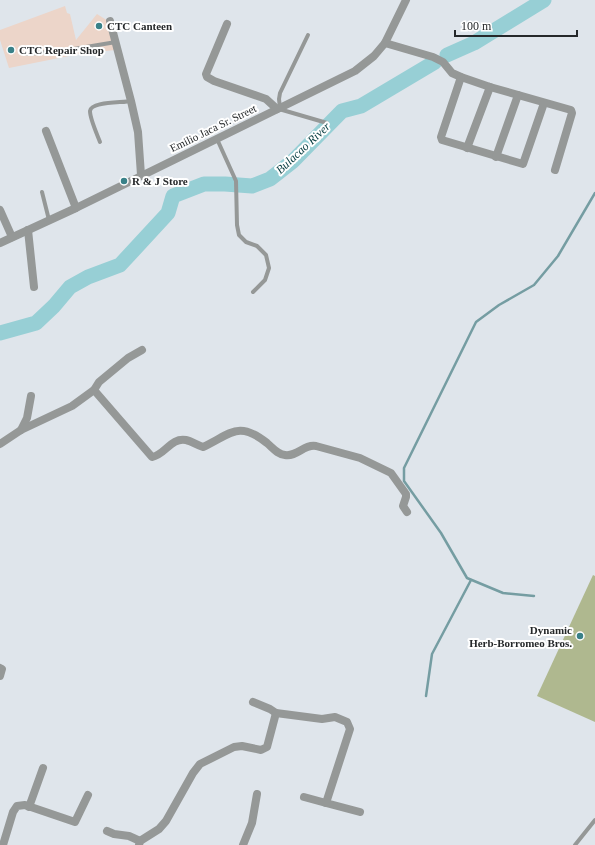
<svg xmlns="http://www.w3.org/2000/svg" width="595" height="845" font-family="Georgia,serif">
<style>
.industrial{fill:#ecd5c9}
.green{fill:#afb88f}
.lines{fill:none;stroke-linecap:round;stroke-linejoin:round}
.stream{stroke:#759da2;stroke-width:2.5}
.river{stroke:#97cfd5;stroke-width:15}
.service{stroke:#959897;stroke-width:4}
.minor{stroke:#959897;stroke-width:8}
.poi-dot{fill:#398188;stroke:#fff;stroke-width:1.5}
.labels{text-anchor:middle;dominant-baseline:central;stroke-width:4;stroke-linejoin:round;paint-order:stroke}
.poi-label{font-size:11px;font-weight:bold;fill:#25282a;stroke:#fff;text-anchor:start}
.street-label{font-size:11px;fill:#25282a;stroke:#fff}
.water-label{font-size:12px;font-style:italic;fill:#00383c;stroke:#fff}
</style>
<rect width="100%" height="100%" fill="#dfe5eb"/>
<!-- industrial -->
<polygon class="industrial" points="65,6 67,13 70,14 76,40 97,14 108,21 115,50 79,54 9,68 0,40 0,30"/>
<!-- green -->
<polygon class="green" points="593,575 595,576 595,722 537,696"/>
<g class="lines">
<!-- stream -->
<g class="stream">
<polyline points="534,596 503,593 467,578 441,533 404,481 404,468 476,322 499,305 534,285 558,256 595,193"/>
<polyline points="426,696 432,654 471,580"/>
</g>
<!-- river -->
<g class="river">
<polyline points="447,55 474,43 544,0"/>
<polyline points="0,333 36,323 54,306 70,287 88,277 120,265 168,213 173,196 204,184 225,184 252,186 270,179 293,161 342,111 361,106 435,62"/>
</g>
<!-- service -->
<g class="service">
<polyline points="27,54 68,50 116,42"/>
<polyline points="280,108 279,99 280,93 308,35"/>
<polyline points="279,109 327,123"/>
<polyline points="217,139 236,181 237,225 239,235 246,242 257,246 266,255 269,268 265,280 253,292"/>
<path d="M100 142C97 134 90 119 90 111 91 101 123 103 131 101"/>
<polyline points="42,192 49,220"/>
<polyline points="575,845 595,820"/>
</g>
<!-- minor -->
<g class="minor">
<polyline points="110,21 131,101 138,132 141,175"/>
<polyline points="227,24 206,74 207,77 214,81 266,99 277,109"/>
<polyline points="385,43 433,57 443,62 452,73 461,77 490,87 571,110 572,113 555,170"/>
<polyline points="461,77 441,137 442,140 523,164 544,103"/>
<polyline points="46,131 76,208"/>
<polyline points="467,148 490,87"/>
<polyline points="496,157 518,95"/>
<polyline points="0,210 12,237"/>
<polyline points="28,230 34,287"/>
<polyline points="0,243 76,208 355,71 374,56 385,43 406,0"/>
<path d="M94 390 152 457C165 455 171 437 186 440 191 441 197 445 203 447 231 434 238 420 267 443 273 448 277 454 285 455 297 457 304 444 316 446L360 458 391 473 406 494V497L403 506 407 512"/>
<polyline points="21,430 27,418 31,396"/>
<polyline points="0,444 21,430 72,406 94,390 99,382 128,358 142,350"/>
<polyline points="0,668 2,669 0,676"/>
<polyline points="253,702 270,709 276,713"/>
<polyline points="304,797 326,803"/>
<polyline points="29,807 43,768"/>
<polyline points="107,831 114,834 129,836 140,841"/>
<polyline points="3,845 13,812 17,806 25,805 75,822 88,795"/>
<polyline points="139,845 140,841 159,829 166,821 193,773 200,764 234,747 242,746 261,750 267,747 276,713 322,719 335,717 347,722 350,729 326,803 360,812"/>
<polyline points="243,845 252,823 257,794"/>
</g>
</g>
<!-- markers -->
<g class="poi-dot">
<circle cx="99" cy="26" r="4"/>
<circle cx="11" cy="50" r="4"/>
<circle cx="124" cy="181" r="4"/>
<circle cx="580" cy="636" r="4"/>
</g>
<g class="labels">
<!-- poi labels -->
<g class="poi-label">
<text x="107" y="26">CTC Canteen</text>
<text x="19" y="50">CTC Repair Shop</text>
<text x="132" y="181">R &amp; J Store</text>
<text x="572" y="630" text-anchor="end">Dynamic<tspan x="572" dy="13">Herb-Borromeo Bros.</tspan></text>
</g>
<!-- street labels -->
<g class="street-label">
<text transform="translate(213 128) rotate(-26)">Emilio Jaca Sr. Street</text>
</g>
<!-- water labels -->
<g class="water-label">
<text transform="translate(303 148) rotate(-43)">Bulacao River</text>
</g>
</g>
<!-- scale -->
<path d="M455 30v6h122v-6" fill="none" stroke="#25282a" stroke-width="2"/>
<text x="461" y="30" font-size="12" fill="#25282a" stroke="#ffffff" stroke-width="3" paint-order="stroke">100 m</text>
</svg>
